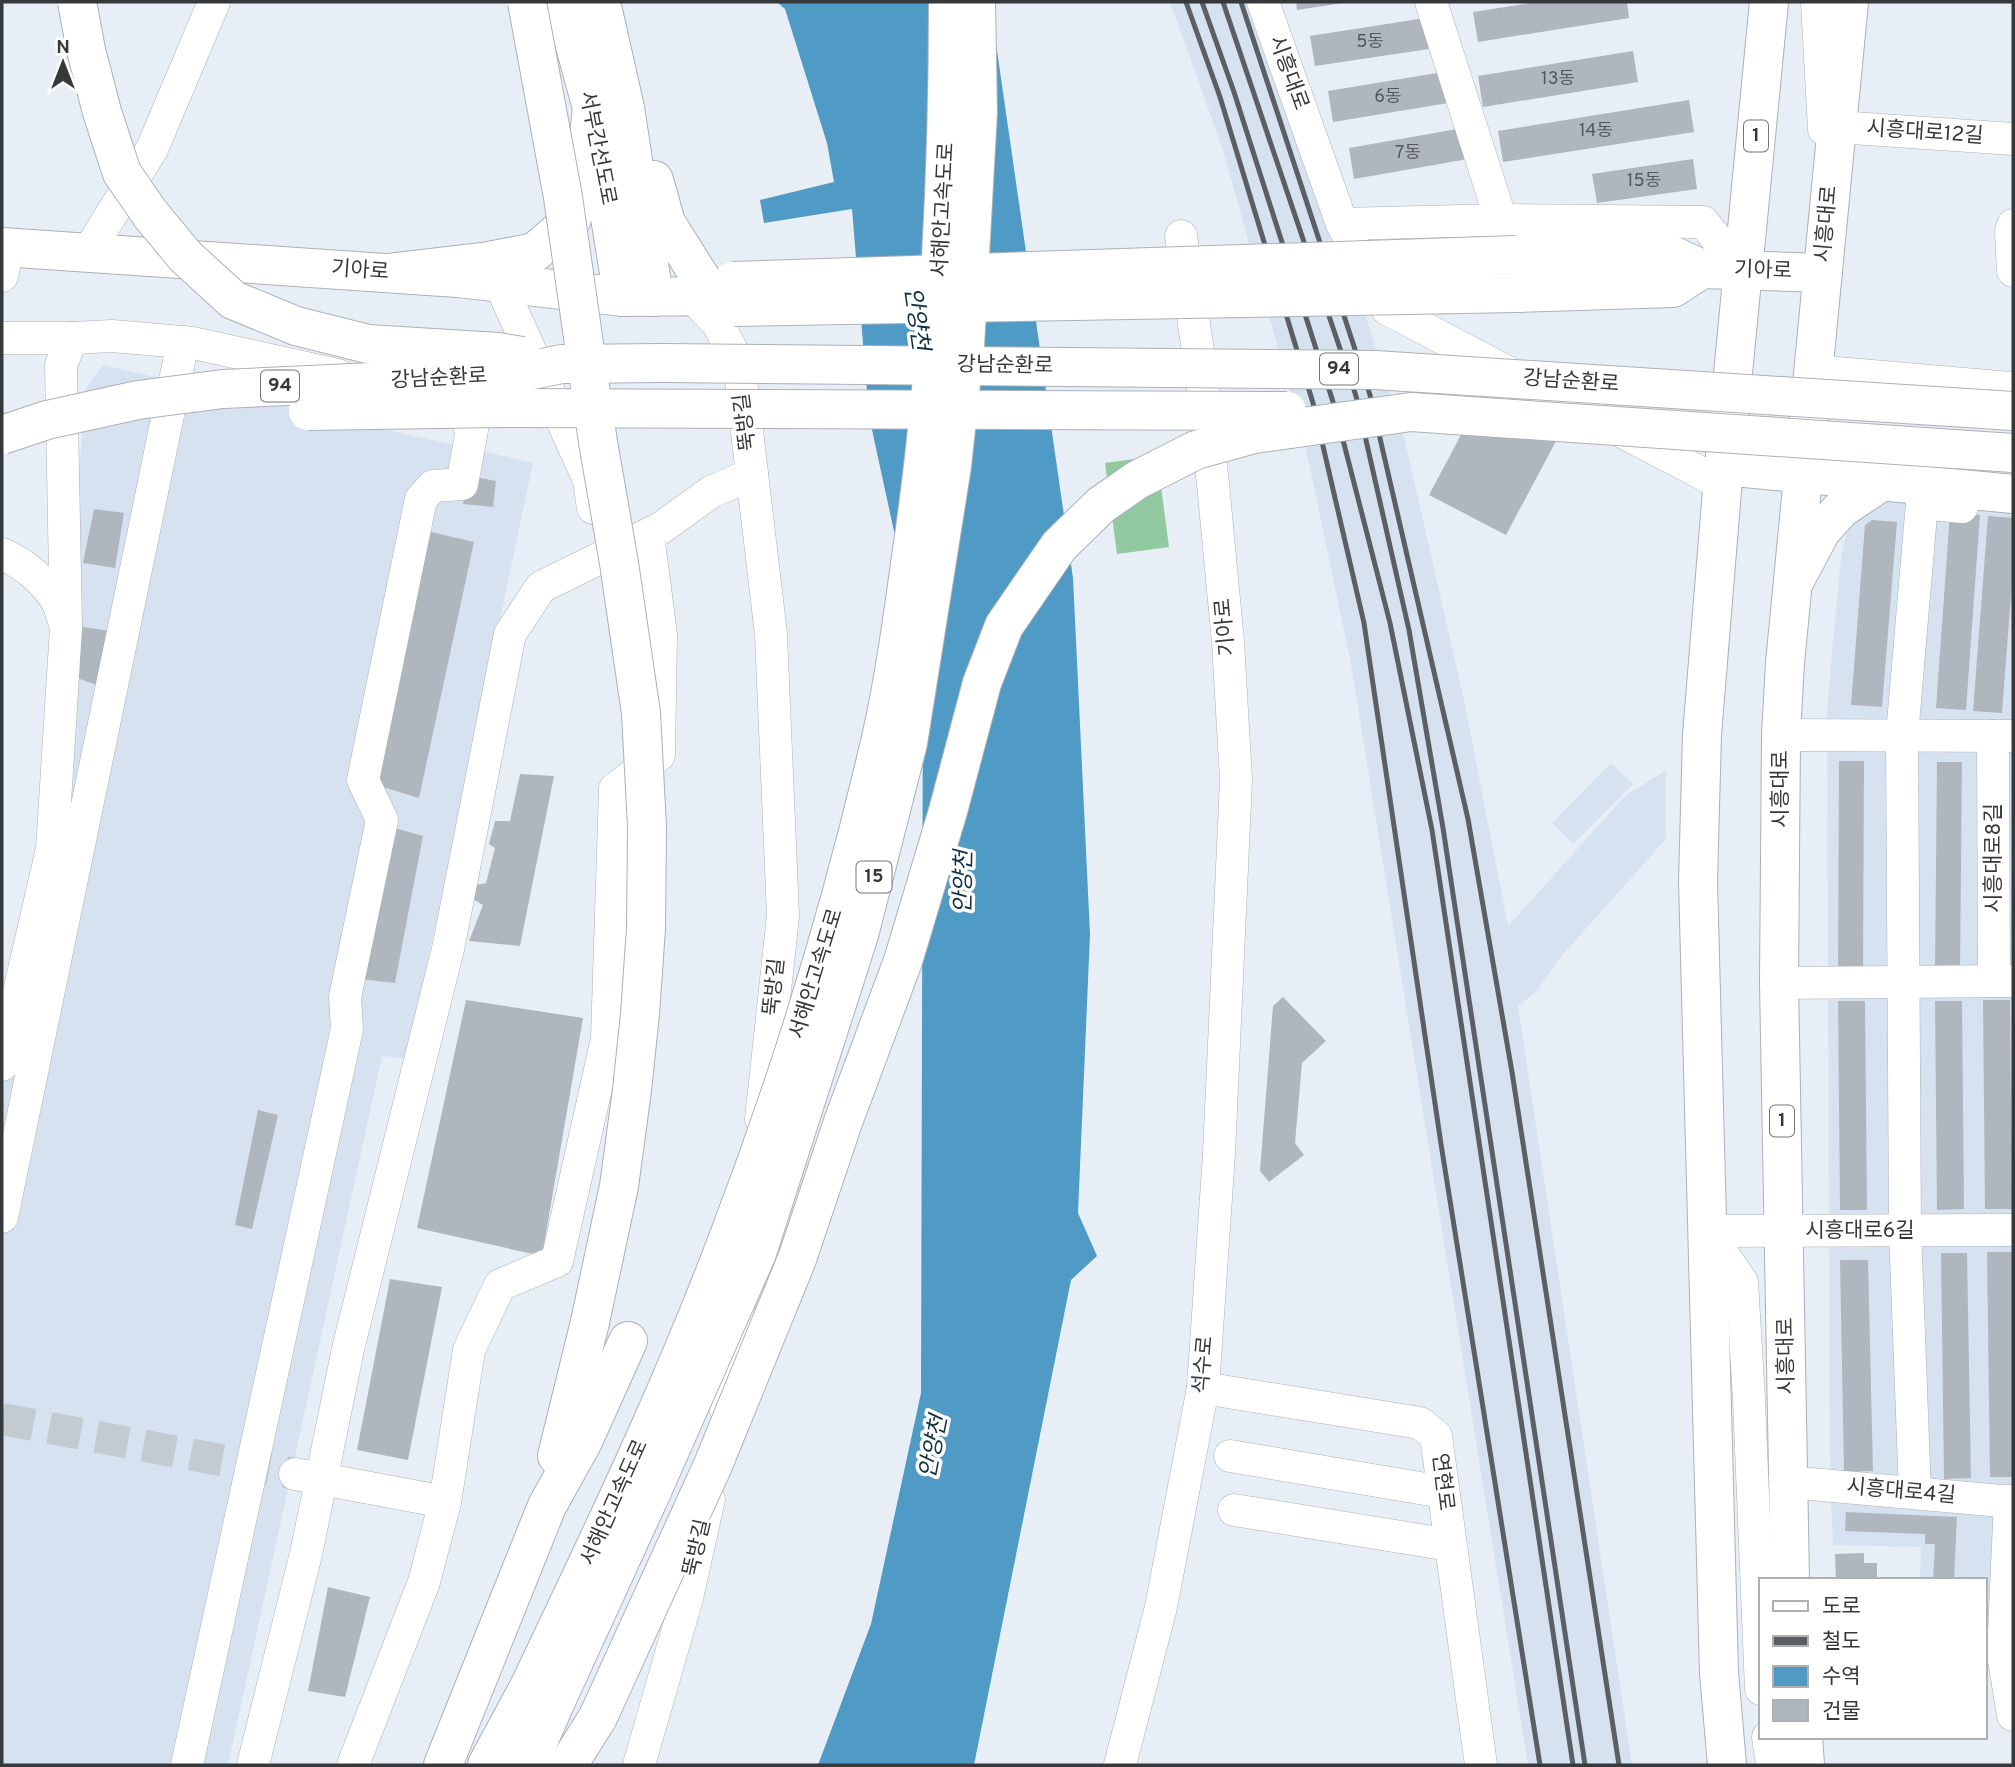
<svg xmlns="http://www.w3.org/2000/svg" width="2015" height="1767" font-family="Overpass,'Noto Sans KR',sans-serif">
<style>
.built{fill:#d7e2f1}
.green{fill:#92c9a1}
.water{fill:#509ac6}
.building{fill:#b0b6be}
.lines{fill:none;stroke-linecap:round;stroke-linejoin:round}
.minor-tunnel{stroke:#c4cad1;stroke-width:32;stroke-dasharray:32 16;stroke-linecap:butt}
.minor-casing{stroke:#abb1b9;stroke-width:33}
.major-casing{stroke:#abb1b9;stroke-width:40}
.highway-casing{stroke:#abb1b9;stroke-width:40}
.minor{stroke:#fff;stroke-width:32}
.major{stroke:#fff;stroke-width:38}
.highway{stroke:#fff;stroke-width:38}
.rail{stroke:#5b5f63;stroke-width:5}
.major-bridge-casing{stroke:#abb1b9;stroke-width:40;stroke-linecap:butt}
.highway-bridge-casing{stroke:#abb1b9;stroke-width:40;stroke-linecap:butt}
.major-bridge{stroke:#fff;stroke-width:38}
.highway-bridge{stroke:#fff;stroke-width:38}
.labels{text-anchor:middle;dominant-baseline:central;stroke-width:7;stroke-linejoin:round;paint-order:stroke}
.number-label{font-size:18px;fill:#54585c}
.shield{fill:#fff;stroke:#727476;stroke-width:2}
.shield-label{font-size:19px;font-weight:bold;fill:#36393c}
.street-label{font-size:21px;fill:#36393c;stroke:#fff}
.water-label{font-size:23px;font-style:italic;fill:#113245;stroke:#fff}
</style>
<rect width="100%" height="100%" fill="#e7eef6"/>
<!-- built -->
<g class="built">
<polygon points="1170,2 1252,2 1367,320 1405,441 1464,700 1508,926 1625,796 1666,770 1666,839 1558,960 1537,991 1518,1006 1632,1765 1528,1765 1351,664 1306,449 1223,150"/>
<polygon points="103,365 533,463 407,1059 382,1056 228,1765 2,1765 2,1092 46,868 86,388"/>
<polygon points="1898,499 2013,508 2013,1502 2003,1654 1985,1653 1985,1580 1920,1580 1921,1547 1833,1545 1830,1476 1827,709 1841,557 1847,532 1859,516 1875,507"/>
<polygon points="1611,763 1633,784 1573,844 1552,823"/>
</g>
<!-- green -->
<polygon class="green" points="1157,456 1169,547 1117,554 1105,463"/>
<!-- water -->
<polygon class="water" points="777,2 990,2 1073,578 1090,934 1078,1213 1097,1256 1071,1280 974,1765 818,1765 871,1624 921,1393 923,665 869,416 852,209 764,223 760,200 834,182 827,143 785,9"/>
<!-- building -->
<g class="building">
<polygon points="1296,2 1343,2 1343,3 1297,10"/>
<polygon points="1538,2 1627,2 1629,18 1478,42 1473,12"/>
<polygon points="1425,18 1429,49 1315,66 1310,36"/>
<polygon points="1633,51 1638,82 1483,107 1478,76"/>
<polygon points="1443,72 1448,103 1333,122 1328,91"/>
<polygon points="1689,100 1694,132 1503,162 1498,131"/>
<polygon points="1463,128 1468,159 1354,179 1349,148"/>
<polygon points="1693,159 1697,189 1597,203 1592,174"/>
<polygon points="1479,401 1556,441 1506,535 1429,495"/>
<polygon points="470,476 496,481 493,507 463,504"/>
<polygon points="94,509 124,513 115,568 83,563"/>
<polygon points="1950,513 1980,515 1966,710 1936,708"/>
<polygon points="1988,516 2013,518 2013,569 2002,713 1973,711"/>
<polygon points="1872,520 1897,522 1882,707 1851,705 1865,525"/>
<polygon points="427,531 474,542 419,798 373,784"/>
<polygon points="83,627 110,631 100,686 74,677"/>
<polygon points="1839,761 1864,761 1863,970 1838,969"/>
<polygon points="1937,762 1962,762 1960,971 1935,970"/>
<polygon points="520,774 554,776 520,946 469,941 483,905 473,899 477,885 486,883 495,848 489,844 495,821 510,821"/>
<polygon points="391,827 423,836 395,983 360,979"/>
<polygon points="1283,997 1326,1041 1302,1063 1295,1143 1304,1155 1269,1182 1260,1171 1273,1006"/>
<polygon points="466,1000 583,1018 542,1256 417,1228"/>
<polygon points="1983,1000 2010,1000 2012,1209 1985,1209"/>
<polygon points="1838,1001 1865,1001 1867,1210 1840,1210"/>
<polygon points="1935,1001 1962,1001 1964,1209 1937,1210"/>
<polygon points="258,1110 278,1115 252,1229 235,1225"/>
<polygon points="1987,1252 2013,1252 2013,1477 1990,1477"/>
<polygon points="1941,1253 1967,1253 1971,1478 1944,1479"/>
<polygon points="1840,1260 1868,1260 1873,1471 1844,1472"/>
<polygon points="390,1279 442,1287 408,1460 357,1450"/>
<polygon points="1846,1512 1957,1517 1954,1580 1933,1580 1935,1544 1925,1544 1925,1534 1845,1531"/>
<polygon points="1864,1553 1864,1563 1877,1563 1877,1580 1836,1580 1835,1554"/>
<polygon points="328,1587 370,1597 345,1697 308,1691"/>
</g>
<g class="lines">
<!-- minor-tunnel -->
<polyline class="minor-tunnel" points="2,1419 295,1474"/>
<!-- minor casing -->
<g class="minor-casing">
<g id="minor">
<polyline points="1263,2 1342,224 1387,309 1722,484"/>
<polyline points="1431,2 1501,220"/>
<polyline points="1817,2 1824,129"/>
<polyline points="1837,127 2013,139"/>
<polyline points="1342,224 1501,220 1703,222 1742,270"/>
<polyline points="2013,225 2011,231 2013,271"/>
<polyline points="88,252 152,149 214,2"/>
<polyline points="2,276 8,248"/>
<polyline points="500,284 589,480 593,508"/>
<polyline points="692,296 718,324 739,364 771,634 783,916 761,1119"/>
<polyline points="2,338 72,338"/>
<polyline points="1814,371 2010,388 2013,387"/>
<path d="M2 554C23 563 45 581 57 601 61 609 63 619 66 628L52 849 2 1065"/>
<polyline points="66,628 61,365 72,338 112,336 193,343 338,375"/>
<polyline points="1781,735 2013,736"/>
<polyline points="1993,736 1994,981"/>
<polyline points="1779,983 2013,981"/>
<polyline points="2,1217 183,342"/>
<polyline points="1707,1231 1742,1282 1749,1400 1761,1689"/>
<polyline points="1707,1231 2013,1230"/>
<polyline points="1203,1388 1420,1423 1436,1436 1481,1765"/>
<polyline points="726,1411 739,1313"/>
<polyline points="1230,1456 1443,1492"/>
<polyline points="295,1474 445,1502"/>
<polyline points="1788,1482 2013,1502"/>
<polyline points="1915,1493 1905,1230 1902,735 1922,503 1962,507"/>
<polyline points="2010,1501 2003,1654 2013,1715"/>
<polyline points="1234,1510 1450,1545"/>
<polyline points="1768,1737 1772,1765"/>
<polyline points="187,1765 347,1029 345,997 382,820 363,780 421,499 433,486 462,484 472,430 461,412 439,399"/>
<polyline points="253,1765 306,1554 348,1349 448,949 510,634 541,587 661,528 711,492 752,474"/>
<polyline points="353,1765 424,1582 445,1502 469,1350 500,1285 557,1261 607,1039 615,789 659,755 661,634 648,535"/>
<polyline points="639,1765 687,1598 709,1499"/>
<polyline points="1120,1765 1161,1607 1203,1388 1219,1154 1236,780 1228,642 1213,484 1200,365 1181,236"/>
</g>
</g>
<!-- major casing -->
<g class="major-casing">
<g id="major">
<polyline points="2,247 458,278 623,297 717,296"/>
<polyline points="1516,255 1672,255 1702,269 1823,273"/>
<polyline points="1517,293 1673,288 1702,269"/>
<polyline points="1790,1580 1779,983 1781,735 1785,663 1849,2"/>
<polyline points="1803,1737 1805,1765"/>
<polyline points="1727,1765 1719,1673 1698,881 1702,735 1724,466 1769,2"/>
</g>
</g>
<!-- highway casing -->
<g class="highway-casing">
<g id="highway">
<polyline points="563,2 592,108 623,297"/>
<polyline points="601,2 625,108 654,297"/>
<polyline points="654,180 666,223 712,296"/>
<polyline points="387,273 489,261 535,252 571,221 584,180 592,108"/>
<polyline points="1724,466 2013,494"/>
<polyline points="1793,584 1821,531 1842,508 1881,482"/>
<polyline points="557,1456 590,1322"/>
<polyline points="443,1765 547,1506 583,1441 628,1341"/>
<polyline points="487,1765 529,1687"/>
<polyline points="528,1765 556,1701"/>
<polyline points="568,1765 598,1717"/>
</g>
</g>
<!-- minor -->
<use href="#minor" class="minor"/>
<!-- major -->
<use href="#major" class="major"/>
<!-- highway -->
<use href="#highway" class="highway"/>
<!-- rail -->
<g class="rail">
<polyline points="1186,2 1220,97 1313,403 1364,623 1441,1144 1540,1765"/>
<polyline points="1202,2 1234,92 1334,405 1390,623 1432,830 1573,1765"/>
<polyline points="1223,2 1356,396 1409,630 1443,828 1585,1765"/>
<polyline points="1241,2 1370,395 1468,819 1512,1072 1619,1765"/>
</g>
<!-- major-bridge casing -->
<g class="major-bridge-casing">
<g id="major-bridge">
<polyline points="733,281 1516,255"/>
<polyline points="734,307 1517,293"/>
</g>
</g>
<!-- highway-bridge casing -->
<g class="highway-bridge-casing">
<g id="highway-bridge">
<polyline points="77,2 86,50 102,112 122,173 151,215 185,256 233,300 296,326 368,344 498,352 522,356"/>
<polyline points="527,2 563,197 598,442 619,563 641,713 647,827 646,928 640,1014 632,1090 619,1186 590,1322"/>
<polyline points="308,411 503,408 1287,411"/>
<polyline points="2,435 47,420 138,400 223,389 502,376 562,364 663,363 1375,370 2013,411"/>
<path d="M529 1687C600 1538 671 1390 729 1236 791 1074 842 907 881 738 894 681 902 622 910 564 938 377 948 190 948 2"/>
<polyline points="556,1701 653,1489 757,1253 859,935 908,743 952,466 965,346 978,112 976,2"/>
<polyline points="598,1717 713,1465 797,1259 843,1122 903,961 948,811 982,683 1004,626 1059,546 1101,505 1137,480 1196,450 1254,434 1411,412 2013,453"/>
</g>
</g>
<!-- major-bridge -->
<use href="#major-bridge" class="major-bridge"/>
<!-- highway-bridge -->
<use href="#highway-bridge" class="highway-bridge"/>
</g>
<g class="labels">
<!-- number labels -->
<g class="number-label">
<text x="1370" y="42">5동</text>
<text x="1558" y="79">13동</text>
<text x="1388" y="97">6동</text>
<text x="1596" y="131">14동</text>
<text x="1408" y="153">7동</text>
<text x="1644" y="181">15동</text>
</g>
<!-- shield labels -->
<g class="shield">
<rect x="1744" y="120.5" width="24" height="31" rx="5"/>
<rect x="1320" y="353.5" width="38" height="31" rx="5"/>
<rect x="261" y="370.5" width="38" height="31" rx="5"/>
<rect x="856.5" y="861.5" width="35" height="31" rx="5"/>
<rect x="1770" y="1105.5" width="24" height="31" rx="5"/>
</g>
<g class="shield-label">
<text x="1756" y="136">1</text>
<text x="1339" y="369">94</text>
<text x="280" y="386">94</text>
<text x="874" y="877">15</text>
<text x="1782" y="1121">1</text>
</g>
<!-- street labels -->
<g class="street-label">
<text transform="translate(1288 73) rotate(70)">시흥대로</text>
<text transform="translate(1925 133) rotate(4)">시흥대로12길</text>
<text transform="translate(597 148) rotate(79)">서부간선도로</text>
<text transform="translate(944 210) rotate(-87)">서해안고속도로</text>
<text transform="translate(1827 224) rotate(-85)">시흥대로</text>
<text transform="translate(360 271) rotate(4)">기아로</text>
<text transform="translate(1763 271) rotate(2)">기아로</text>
<text transform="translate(1005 366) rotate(1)">강남순환로</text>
<text transform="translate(439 379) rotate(-3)">강남순환로</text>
<text transform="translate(1571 382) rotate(4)">강남순환로</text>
<text transform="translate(746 422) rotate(-97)">뚝방길</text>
<text transform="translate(1226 627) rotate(-95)">기아로</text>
<text transform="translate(1781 789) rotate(-90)">시흥대로</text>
<text transform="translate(1994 858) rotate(-90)">시흥대로8길</text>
<text transform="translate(817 974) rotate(-73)">서해안고속도로</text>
<text transform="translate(775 987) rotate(-84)">뚝방길</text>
<text x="1860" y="1231">시흥대로6길</text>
<text transform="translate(1787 1356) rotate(-91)">시흥대로</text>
<text transform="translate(1204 1365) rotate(-85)">석수로</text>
<text transform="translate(1442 1482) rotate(83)">연현로</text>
<text transform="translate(1901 1492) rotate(5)">시흥대로4길</text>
<text transform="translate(615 1503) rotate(-66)">서해안고속도로</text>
<text transform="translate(698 1548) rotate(-77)">뚝방길</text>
</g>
<!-- water labels -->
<g class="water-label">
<text transform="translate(915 319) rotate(82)">안양천</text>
<text transform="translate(965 882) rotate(-89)">안양천</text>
<text transform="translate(935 1447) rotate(-79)">안양천</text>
</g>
</g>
<!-- border -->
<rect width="2015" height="1767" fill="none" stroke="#36393c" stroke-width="7"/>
<!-- legend -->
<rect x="1759" y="1578" width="228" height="161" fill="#ffffff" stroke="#afb0b1" stroke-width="2"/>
<rect x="1773" y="1601" width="35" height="10" fill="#ffffff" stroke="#afb0b1" stroke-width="2"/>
<text x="1822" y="1613" font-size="21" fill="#36393c">도로</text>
<rect x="1773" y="1636" width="35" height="10" fill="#5b5f63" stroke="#afb0b1" stroke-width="2"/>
<text x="1822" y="1648" font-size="21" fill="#36393c">철도</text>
<rect x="1773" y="1666" width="35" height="21" fill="#509ac6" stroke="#afb0b1" stroke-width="2"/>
<text x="1822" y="1683" font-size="21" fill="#36393c">수역</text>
<rect x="1773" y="1700" width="35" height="21" fill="#b0b6be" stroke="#afb0b1" stroke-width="2"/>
<text x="1822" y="1718" font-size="21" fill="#36393c">건물</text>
<!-- north arrow -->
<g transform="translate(63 63)" stroke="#ffffff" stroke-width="5" paint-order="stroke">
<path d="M0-5L12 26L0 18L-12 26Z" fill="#36393c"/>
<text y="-10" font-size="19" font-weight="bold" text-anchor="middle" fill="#36393c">N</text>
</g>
</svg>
